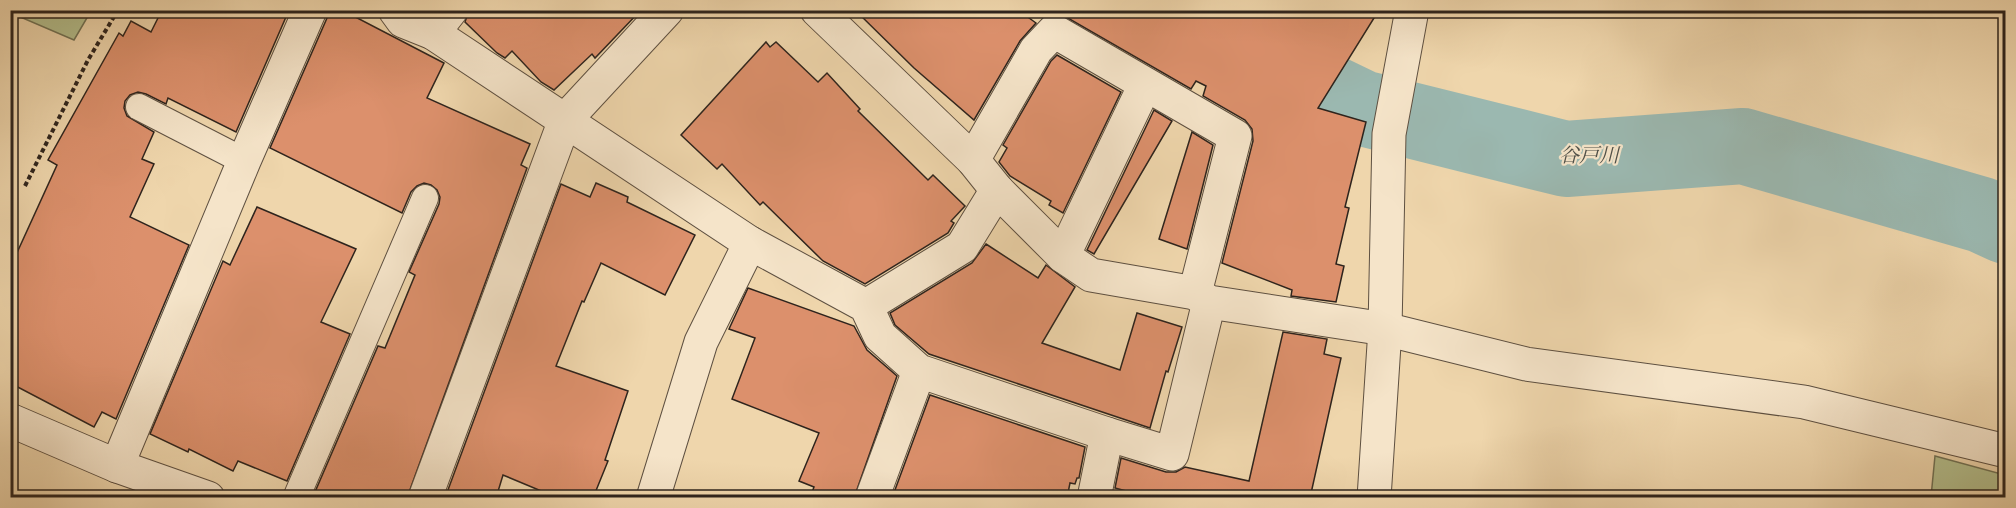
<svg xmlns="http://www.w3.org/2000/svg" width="2016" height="508" font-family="'IM FELL Great Primer','Noto Serif JP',serif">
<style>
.green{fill:#b4bf8d;stroke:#717255;stroke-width:1.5}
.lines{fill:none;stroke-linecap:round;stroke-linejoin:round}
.river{stroke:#9bb8b0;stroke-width:76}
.building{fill:#dc906c;stroke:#2e241d;stroke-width:1.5}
.service-casing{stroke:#5e5041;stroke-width:28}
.minor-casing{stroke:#5e5041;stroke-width:35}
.path{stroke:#2e241d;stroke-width:4;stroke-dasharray:4.5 3;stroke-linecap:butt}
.service{stroke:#f5e4c9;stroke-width:26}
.minor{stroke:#f5e4c9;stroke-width:33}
.labels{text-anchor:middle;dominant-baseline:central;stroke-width:4.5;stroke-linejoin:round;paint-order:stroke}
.water-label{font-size:20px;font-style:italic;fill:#4f5049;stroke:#f5e4c9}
</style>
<rect width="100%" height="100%" fill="#efd6ac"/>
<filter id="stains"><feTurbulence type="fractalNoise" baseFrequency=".00333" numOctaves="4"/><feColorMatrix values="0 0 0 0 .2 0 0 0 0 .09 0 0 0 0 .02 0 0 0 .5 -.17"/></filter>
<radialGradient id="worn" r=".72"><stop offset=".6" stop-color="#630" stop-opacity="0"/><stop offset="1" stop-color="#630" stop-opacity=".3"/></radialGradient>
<!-- green -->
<g class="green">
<polygon points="11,10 91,10 91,11 74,40 11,13"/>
<polygon points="1935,456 2005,475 2005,497 1931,497"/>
</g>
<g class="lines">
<!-- river -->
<polyline class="river" points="1236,39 1281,69 1362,108 1566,159 1743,146 1982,215 2006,226"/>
</g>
<!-- building -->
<g class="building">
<polygon points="162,10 289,10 236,132 168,98 166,104 146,94 138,92 130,95 125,101 124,108 127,116 154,132 142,159 154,164 130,217 189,245 116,419 102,412 94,427 10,383 10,268 57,165 48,160 119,33 123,36 131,21 151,32"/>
<polygon points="328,10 342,10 442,62 444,63 427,98 530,144 521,165 527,168 407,498 328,498 315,492 378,346 385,348 415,275 409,272 439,204 440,197 437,190 431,185 424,183 417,186 411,192 402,213 270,148 327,18"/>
<polygon points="469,10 641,10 595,58 592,54 554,90 541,82 512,51 505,58 497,53 465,22"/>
<polygon points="855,10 1018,10 1036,23 1020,41 974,120 914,68"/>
<polygon points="1061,10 1379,10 1318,108 1366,122 1345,207 1349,208 1336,264 1344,266 1336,302 1291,296 1292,290 1222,263 1253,141 1252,129 1245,120 1203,96 1206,86 1196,81 1191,89 1059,13"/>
<polygon points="766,42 770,47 776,42 818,82 827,73 860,109 858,111 928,180 933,175 965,206 951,221 954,223 948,233 865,284 823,261 763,202 760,205 722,164 717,169 681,135"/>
<polygon points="1057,55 1121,92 1063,213 1049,205 1051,201 1010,176 999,162 1007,148 1003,145 1051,61"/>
<polygon points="1154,110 1172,121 1094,254 1087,250"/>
<polygon points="1192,132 1213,145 1187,249 1159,239"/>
<polygon points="596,183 628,197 627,202 695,235 665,295 601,263 584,302 582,301 556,366 628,391 605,460 608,461 593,498 558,498 503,475 496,498 445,498 561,184 590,197"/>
<polygon points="257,207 356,249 321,322 350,334 287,481 238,461 233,471 189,449 188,452 150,434 223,261 230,265"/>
<polygon points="986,244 1038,278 1046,265 1075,287 1042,343 1120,370 1137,313 1182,327 1168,372 1166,371 1150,428 929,354 895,325 890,313 972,263"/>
<polygon points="748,288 854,326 867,350 897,376 854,498 810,498 814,487 799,481 819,433 732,399 755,338 729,329"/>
<polygon points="1283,332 1327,339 1324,354 1341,358 1310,498 1152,498 1115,488 1121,458 1166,472 1176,472 1185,467 1249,481"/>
<polygon points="930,395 1085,447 1079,478 1077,478 1075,484 1070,483 1067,498 892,498"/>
</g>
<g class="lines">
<!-- service casing -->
<g class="service-casing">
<g id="service">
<polyline points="139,107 244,161"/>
<polyline points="296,498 425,198"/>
</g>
</g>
<!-- minor casing -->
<g class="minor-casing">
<g id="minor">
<polyline points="395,10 403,21 433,33 750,243 866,306 880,336 919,371 1107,434 1094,498"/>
<polyline points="817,10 973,160 997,190 1063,256 1091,275 1195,293 1209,302 1385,329 1526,364 1804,402 2006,451"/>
<polyline points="433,33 451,10"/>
<polyline points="973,160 1036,50 1054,31 1235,136 1195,293"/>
<polyline points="1063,256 1145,85"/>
<polyline points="866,306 962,247 997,190"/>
<polyline points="10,420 117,466 208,498"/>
<polyline points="1107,434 1172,454 1209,302"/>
<polyline points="117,466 244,161 310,10"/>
<polyline points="425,498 565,120 667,10"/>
<polyline points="653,498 701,342 750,243"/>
<polyline points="872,498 919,371"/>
<polyline points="1374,498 1385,329 1389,134 1412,10"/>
</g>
</g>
<!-- path -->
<polyline class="path" points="25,186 88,60 118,10"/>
<!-- service -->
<use href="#service" class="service"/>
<!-- minor -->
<use href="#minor" class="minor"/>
</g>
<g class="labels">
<!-- water labels -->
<g class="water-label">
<text x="1589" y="155">谷戸川</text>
</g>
</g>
<!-- margin -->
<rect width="2016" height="508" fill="none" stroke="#efd6ac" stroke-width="36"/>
<rect x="12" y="12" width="1992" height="484" fill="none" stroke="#2e241d" stroke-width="3"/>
<rect x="18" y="18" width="1980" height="472" fill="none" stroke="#2e241d" stroke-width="1.5"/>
<rect width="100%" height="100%" filter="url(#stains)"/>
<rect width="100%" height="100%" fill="url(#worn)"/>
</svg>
